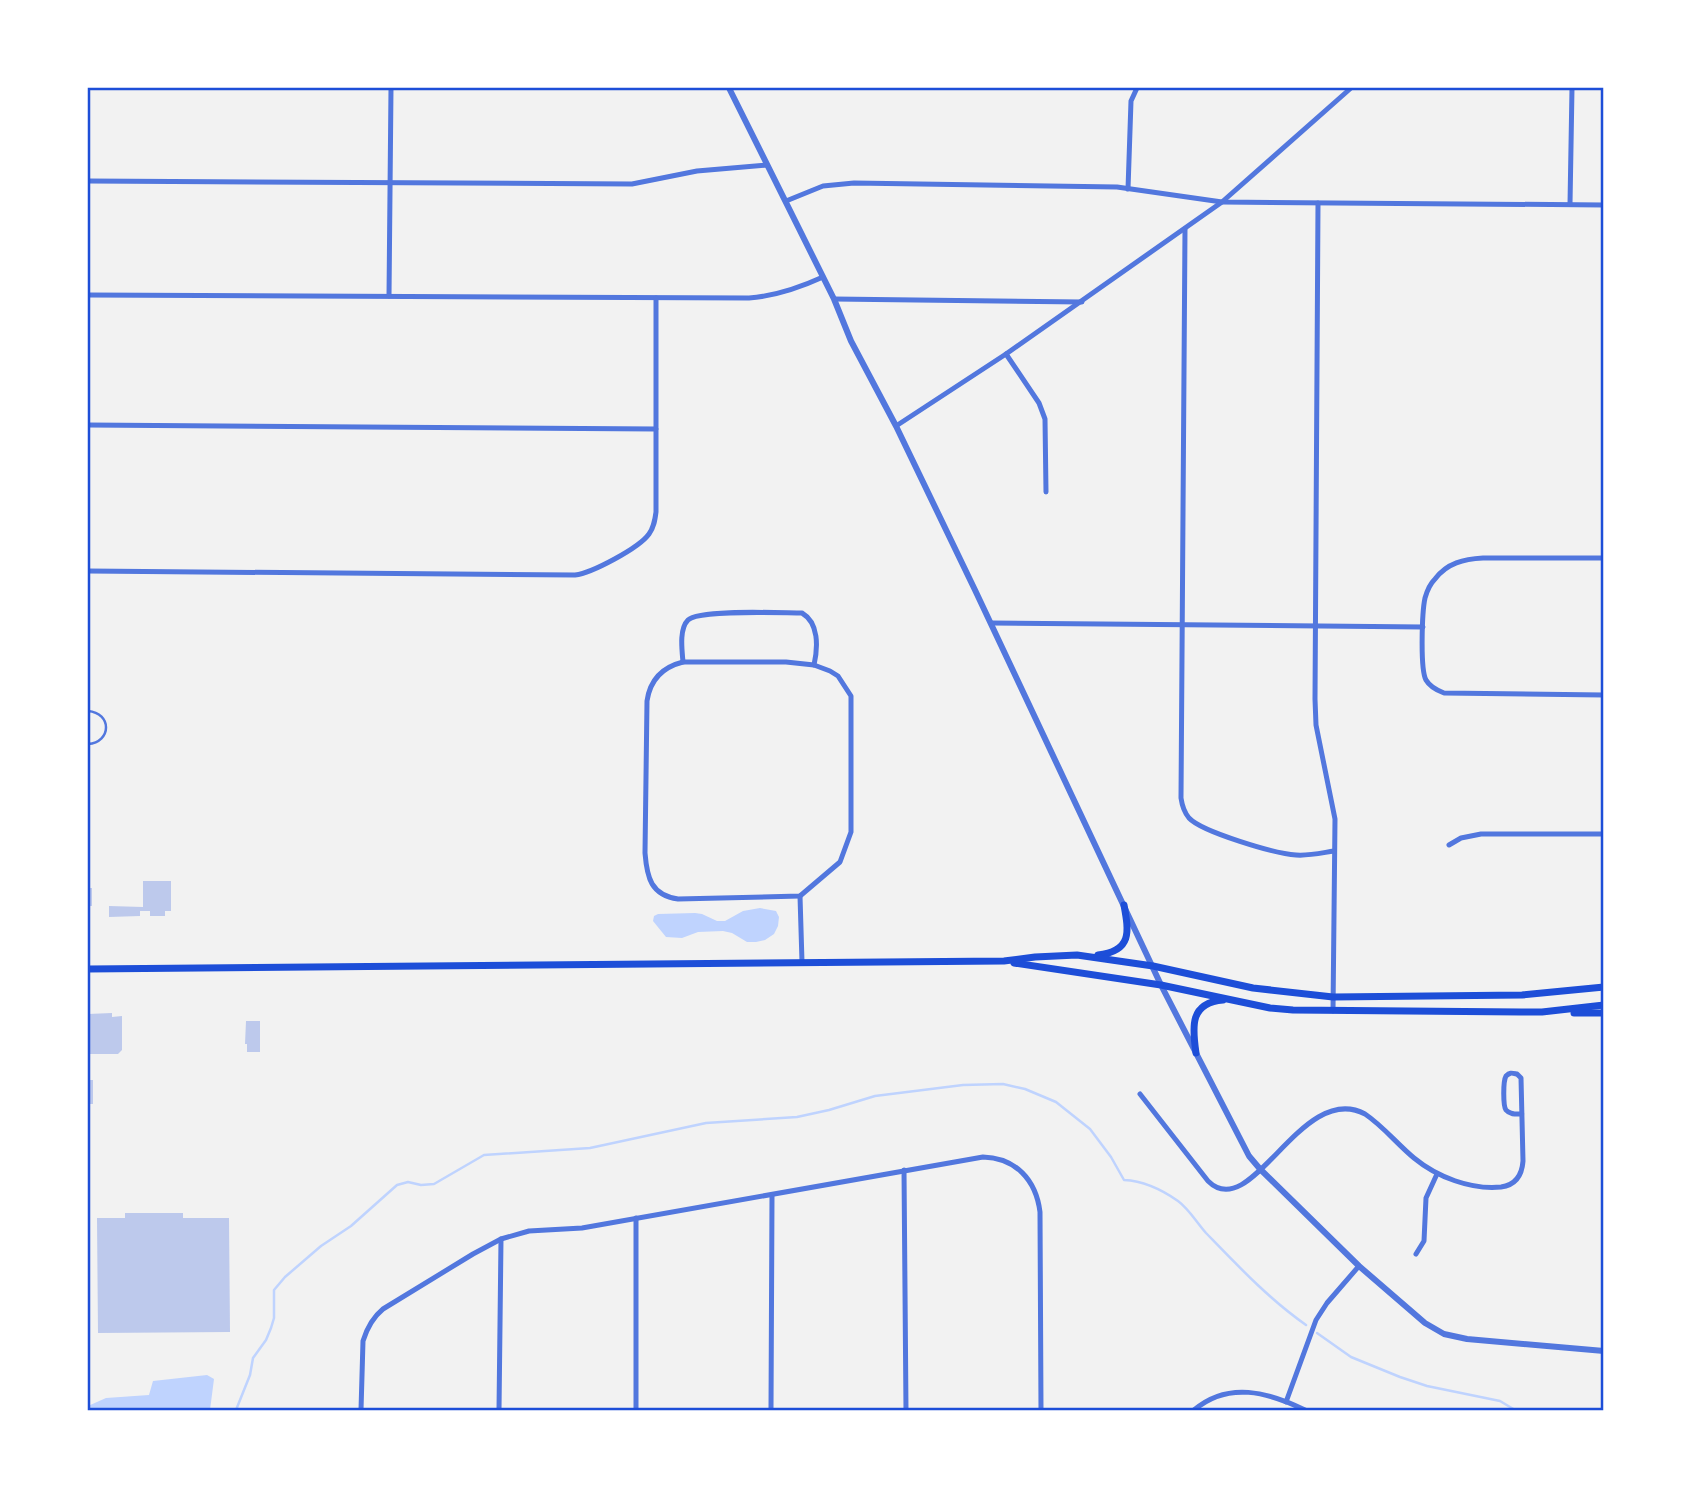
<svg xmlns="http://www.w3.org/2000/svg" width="1691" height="1498" font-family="Mulish,sans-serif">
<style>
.water{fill:#bfd3fe}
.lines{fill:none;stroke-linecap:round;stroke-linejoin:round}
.stream{stroke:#bfd3fe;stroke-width:2.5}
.building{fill:#bdc9ec}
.service{stroke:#5277de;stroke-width:2.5}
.minor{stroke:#5277de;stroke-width:5}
.tertiary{stroke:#5277de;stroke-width:6}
.secondary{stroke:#1d4ed8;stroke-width:7}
.neatline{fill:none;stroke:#1d4ed8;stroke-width:2.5}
</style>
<rect width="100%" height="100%" fill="#f2f2f2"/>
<!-- water -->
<g class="water">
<polygon points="760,908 776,911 779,917 778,926 774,934 765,940 756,942 747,942 732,933 723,931 698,932 682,938 666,937 653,921 654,916 658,914 695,913 702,914 717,921 725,921 743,911"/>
<polygon points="207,1375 214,1379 210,1410 88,1410 88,1406 106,1398 149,1395 153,1381"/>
</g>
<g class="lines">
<!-- stream -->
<g class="stream">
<polyline points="1317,1333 1351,1357 1400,1377 1427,1386 1500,1401 1515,1410"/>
<path d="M236 1410 250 1375 253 1358 266 1340 271 1328 274 1318V1290L285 1277 321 1246 351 1226 397 1185 408 1182 421 1185 434 1184 484 1155 590 1148 706 1123 797 1117 829 1110 875 1096 963 1085 1003 1084 1025 1089 1056 1102 1090 1129 1111 1157 1124 1180C1144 1181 1161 1189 1178 1201 1189 1209 1197 1223 1206 1233 1238 1266 1269 1299 1306 1325"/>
</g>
</g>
<!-- building -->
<g class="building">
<polygon points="143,881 171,881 171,911 165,911 165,916 150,916 150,911 140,911 140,916 109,917 109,906 143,907"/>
<rect x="88" y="888" width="4" height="18"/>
<polygon points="112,1013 112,1017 122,1016 122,1050 118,1054 88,1054 88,1014"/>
<polygon points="246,1021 260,1021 260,1052 247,1052 247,1044 245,1044"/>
<rect x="88" y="1080" width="5" height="24"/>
<polygon points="125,1213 183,1213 183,1218 229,1218 230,1332 98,1333 97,1218 125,1218"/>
</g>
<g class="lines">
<!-- service -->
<path class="service" d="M88 711C112 713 112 742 88 744"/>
<!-- minor -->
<g class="minor">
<polyline points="88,181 632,184 697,171 767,165"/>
<polyline points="1128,189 1131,101 1137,88"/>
<polyline points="786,201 823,186 854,183 1117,187 1222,202 1604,205"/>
<polyline points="1318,203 1315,699 1316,725 1335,819 1333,1011"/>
<polyline points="1570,204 1572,88"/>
<path d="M1185 229 1181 798C1182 805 1184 812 1189 818 1202 832 1276 854 1296 855 1309 856 1321 853 1334 851"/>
<path d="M88 295 749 298C776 296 799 288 823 277"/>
<polyline points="389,296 391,88"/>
<polyline points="834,299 1082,302"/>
<polyline points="1006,354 1039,403 1045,419 1046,492"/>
<polyline points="88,425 656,429"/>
<polyline points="896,426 1006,354 1222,202 1351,88"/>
<path d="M1604 558H1483C1464 559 1447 563 1435 579 1430 584 1427 591 1425 598 1422 612 1420 669 1426 680 1430 687 1436 690 1444 693L1604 695"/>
<path d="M88 571 575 575C592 573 639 548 649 534 654 527 655 520 656 512V298"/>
<polyline points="991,623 1423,627"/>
<path d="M683 662H786L814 665 830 671 838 676 851 696V832L840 862 800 896 678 899C651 895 647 878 645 853L647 701C650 680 663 667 683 662Z"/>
<path d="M683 662C682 650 679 629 688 620 699 609 782 613 802 613 819 623 818 647 814 665"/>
<polyline points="1449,845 1461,838 1481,834 1604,834"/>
<polyline points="800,896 802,962"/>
<path d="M1140 1094 1208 1181C1252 1225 1301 1080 1365 1114 1383 1126 1397 1144 1414 1158 1437 1177 1471 1190 1501 1187 1516 1185 1522 1175 1523 1161L1521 1078 1517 1074C1512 1073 1510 1072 1506 1076 1503 1081 1503 1106 1506 1110 1510 1115 1517 1114 1522 1114"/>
<polyline points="904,1170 906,1410"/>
<polyline points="1416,1254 1424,1241 1426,1198 1437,1174"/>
<polyline points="1286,1402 1316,1320 1327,1303 1359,1266"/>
<path d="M361 1410 363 1341C367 1328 372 1318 383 1309L473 1254 501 1239 529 1231 582 1228 983 1157C1016 1158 1036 1180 1040 1212L1041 1410"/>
<polyline points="499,1410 501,1239"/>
<polyline points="636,1410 636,1218"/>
<polyline points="771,1410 772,1195"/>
<path d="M1194 1410C1228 1381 1268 1392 1305 1410"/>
</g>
<!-- tertiary -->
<polyline class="tertiary" points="729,88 834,299 851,341 896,426 975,590 1161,985 1249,1156 1260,1169 1359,1266 1425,1323 1444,1334 1467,1339 1604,1351"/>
<!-- secondary -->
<g class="secondary">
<path d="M1098 955C1132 951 1129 932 1124 905"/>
<polyline points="1014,963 1161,985 1270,1008 1293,1010 1521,1012 1542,1012 1604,1005"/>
<polyline points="88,969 1004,961 1035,957 1077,955 1153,966 1253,988 1333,997 1522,995 1604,987"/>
<polyline points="1574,1013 1604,1013"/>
<path d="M1196 1053C1192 1026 1190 1003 1223 1000"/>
</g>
</g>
<!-- border -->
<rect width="1691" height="1498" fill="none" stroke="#ffffff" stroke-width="178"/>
<rect x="89" y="89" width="1513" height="1320" class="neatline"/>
</svg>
